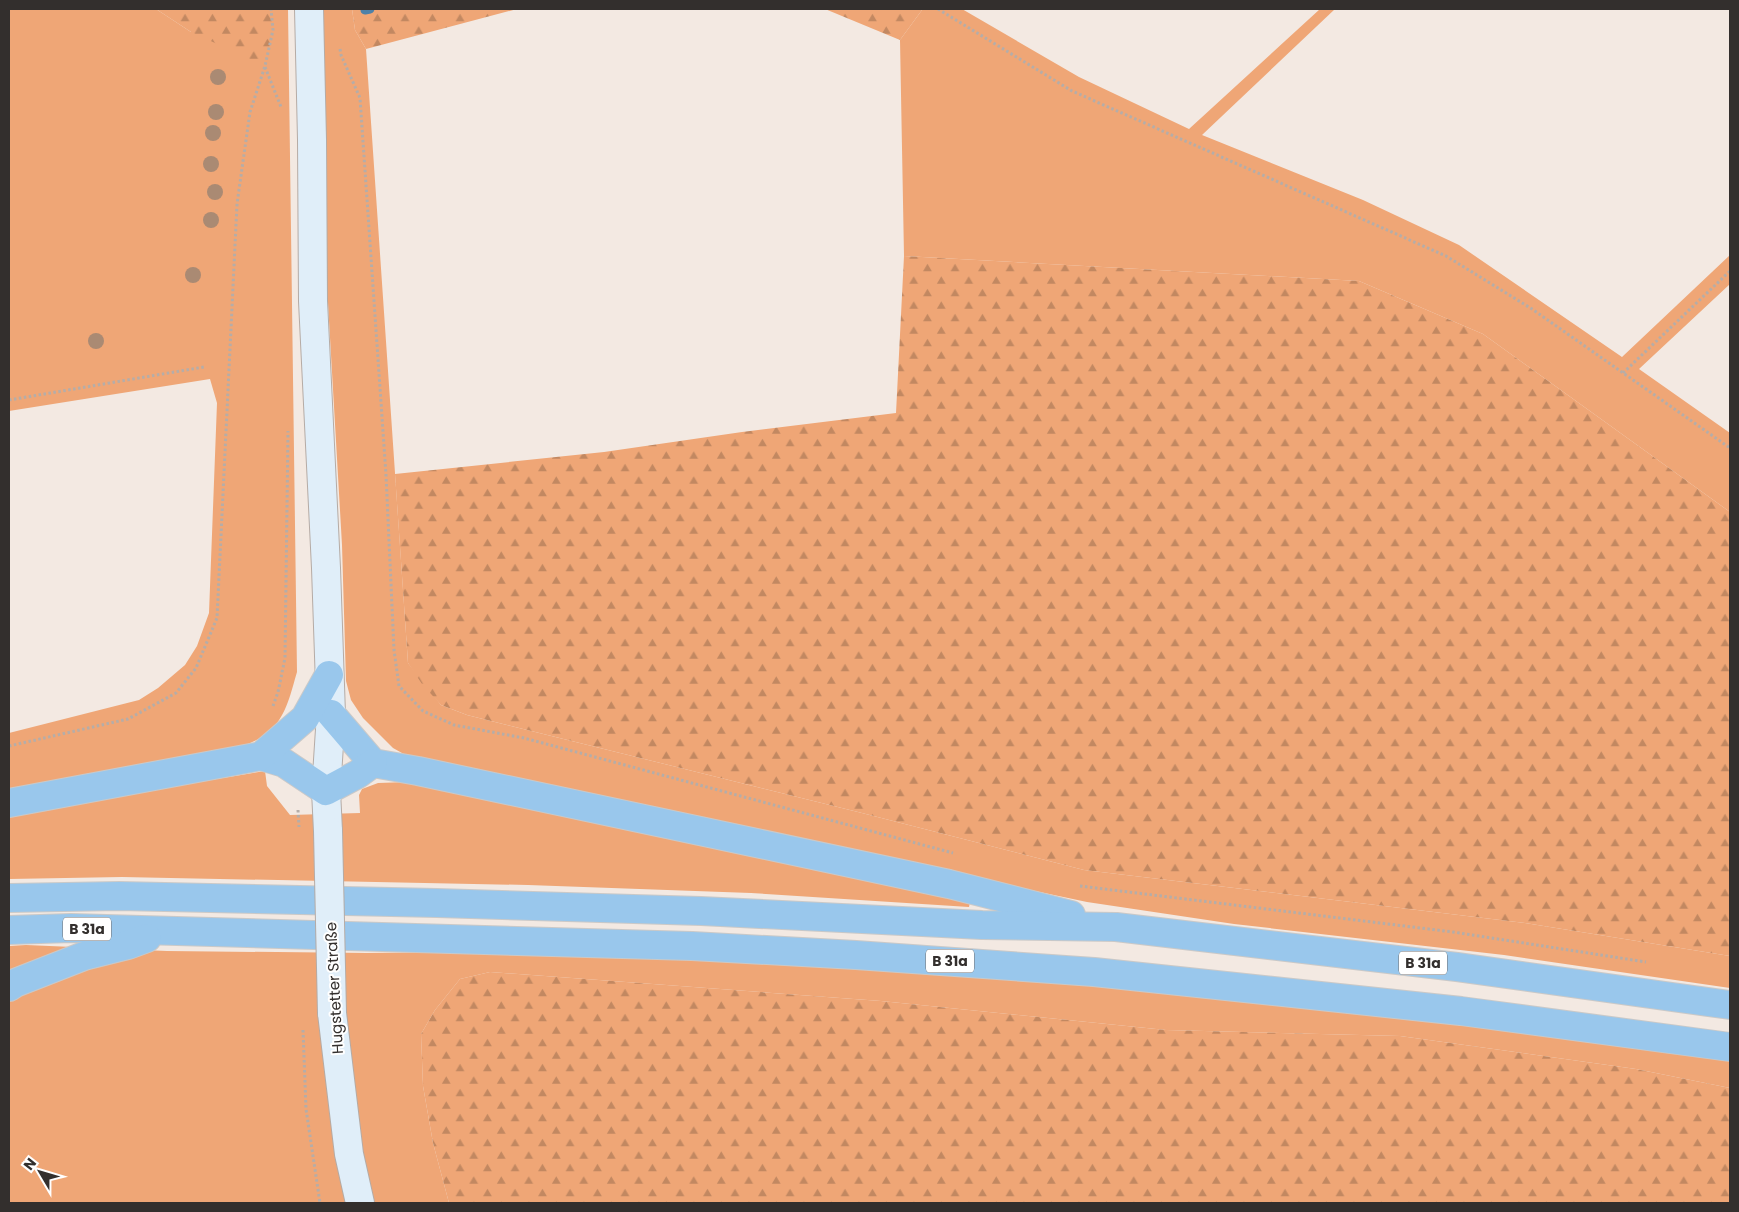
<svg xmlns="http://www.w3.org/2000/svg" width="1739" height="1212" font-family="Poppins,sans-serif">
<style>
.green{fill:#efa676}
.forest{fill:url(#forest-firs)}
.lines{fill:none;stroke-linecap:round;stroke-linejoin:round}
.stream{stroke:#4d81a8;stroke-width:9}
.secondary-casing{stroke:#b5aba5;stroke-width:30}
.highway-casing{stroke:#cac9c8;stroke-width:30}
.path{stroke:#b5ada8;stroke-width:3;stroke-dasharray:2.5 2.5;stroke-linecap:butt}
.secondary{stroke:#e0eef9;stroke-width:28}
.highway{stroke:#99c7ec;stroke-width:28}
.secondary-bridge-casing{stroke:#b5aba5;stroke-width:30;stroke-linecap:butt}
.path-bridge{stroke:#b5ada8;stroke-width:3;stroke-dasharray:2.5 2.5;stroke-linecap:butt}
.secondary-bridge{stroke:#e0eef9;stroke-width:28}
.tree{fill:#aa8a73}
.labels{text-anchor:middle;dominant-baseline:central;stroke-width:4;stroke-linejoin:round;paint-order:stroke}
.shield{fill:#fff;stroke:#706d6c;stroke-width:1}
.shield-label{font-size:14px;font-weight:bold;fill:#332f2d}
.street-label{font-size:15px;fill:#332f2d;stroke:#fff}
</style>
<defs>
<pattern id="forest-firs" width="22" height="20" patternUnits="userSpaceOnUse" patternTransform="scale(1.25)"><rect width="22" height="20" fill="#efa676"/><path d="M5 1l3.5 6h-7zM16 11l3.5 6h-7z" fill="#c28861"/></pattern>
</defs>
<rect width="100%" height="100%" fill="#f3e9e2"/>
<!-- green -->
<g class="green">
<path d="M9 9H156L191 32 259 9H288L297 672C291 692 287 714 271 730 264 738 249 743 240 748L9 791V733L139 700 158 688 185 665 197 646 209 613 217 403 210 379 9 411Z"/>
<polygon points="321,9 352,9 355,30 366,49 408,663 441,705 467,715 858,812 1084,870 1525,923 1730,956 1730,988 1504,955 1234,924 1087,902 411,758 393,748 363,718 351,700 346,681 342,545 325,251"/>
<polygon points="921,9 962,9 1079,77 1189,129 1320,9 1335,9 1202,135 1363,200 1459,245 1622,357 1730,255 1730,284 1639,369 1730,433 1730,512 1483,334 1359,281 904,256 900,40 922,10"/>
<polygon points="265,771 267,786 290,815 360,813 359,795 362,789 378,783 408,782 970,902 969,907 751,893 528,885 122,877 9,879 9,813"/>
<polygon points="26,945 167,951 367,953 546,951 838,967 1210,995 1519,1028 1730,1060 1730,1088 1636,1069 1400,1036 1166,1030 881,1001 490,972 460,979 435,1010 421,1034 423,1086 433,1143 449,1203 9,1203 9,946"/>
</g>
<!-- forest -->
<g class="forest">
<polygon points="156,9 271,9 273,30 265,66 191,32"/>
<polygon points="352,9 517,9 366,49 355,30"/>
<polygon points="825,9 921,9 922,10 900,40"/>
<polygon points="904,256 1359,281 1483,334 1730,512 1730,956 1525,923 1084,870 858,812 467,715 441,705 422,684 408,663 395,474 604,452 742,432 896,413"/>
<polygon points="490,972 881,1001 1166,1030 1400,1036 1636,1069 1730,1088 1730,1203 449,1203 433,1143 423,1086 421,1034 435,1010 460,979"/>
</g>
<g class="lines">
<!-- stream -->
<polyline class="stream" points="365,10 370,9"/>
<!-- secondary casing -->
<g class="secondary-casing">
<g id="secondary">
<polyline points="309,9 312,140 313,301 326,568 331,714 326,791 328,831"/>
<polyline points="332,1013 349,1154 360,1203"/>
</g>
</g>
<!-- highway casing -->
<g class="highway-casing">
<g id="highway">
<polyline points="331,714 373,763 418,771 949,884 1071,915"/>
<polyline points="261,756 284,763 326,791 358,774 373,763"/>
<polyline points="9,803 261,756 305,718 329,675"/>
<polyline points="9,898 119,896 437,903 701,911 982,925 1116,927 1457,967 1730,1005"/>
<polyline points="9,930 71,928 692,946 856,955 1094,972 1461,1011 1730,1047"/>
<polyline points="9,987 15,983 84,956 128,945 147,938"/>
</g>
</g>
<!-- path -->
<g class="path">
<polyline points="938,9 1072,91 1446,256 1532,309 1730,448"/>
<polyline points="340,49 341,55 360,98 386,475 394,650 399,686 423,711 454,725 524,738 953,853"/>
<polyline points="265,67 281,107"/>
<polyline points="1623,373 1730,271"/>
<polyline points="9,400 204,367"/>
<polyline points="273,706 278,692 285,658 288,431"/>
<polyline points="9,746 128,719 176,693 196,668 217,618 237,204 250,112 265,66 273,30 271,9"/>
<polyline points="1080,886 1453,932 1646,962"/>
<polyline points="303,1030 306,1109 320,1203"/>
</g>
<!-- secondary -->
<use href="#secondary" class="secondary"/>
<!-- highway -->
<use href="#highway" class="highway"/>
<!-- secondary-bridge casing -->
<g class="secondary-bridge-casing">
<polyline id="secondary-bridge" points="328,831 332,1013"/>
</g>
<!-- path-bridge -->
<polyline class="path-bridge" points="298,810 299,827"/>
<!-- secondary-bridge -->
<use href="#secondary-bridge" class="secondary-bridge"/>
</g>
<!-- trees -->
<g class="tree">
<circle cx="218" cy="77" r="8"/>
<circle cx="216" cy="112" r="8"/>
<circle cx="213" cy="133" r="8"/>
<circle cx="211" cy="164" r="8"/>
<circle cx="215" cy="192" r="8"/>
<circle cx="211" cy="220" r="8"/>
<circle cx="193" cy="275" r="8"/>
<circle cx="96" cy="341" r="8"/>
</g>
<g class="labels">
<!-- shield labels -->
<g class="shield">
<rect x="63" y="917.5" width="48" height="23" rx="4"/>
<rect x="926" y="949.5" width="48" height="23" rx="4"/>
<rect x="1399" y="951.5" width="48" height="23" rx="4"/>
</g>
<g class="shield-label">
<text x="87" y="929">B 31a</text>
<text x="950" y="961">B 31a</text>
<text x="1423" y="963">B 31a</text>
</g>
<!-- street labels -->
<g class="street-label">
<text transform="translate(334 988) rotate(-93)">Hugstetter Straße</text>
</g>
</g>
<!-- border -->
<rect width="1739" height="1212" fill="none" stroke="#332f2d" stroke-width="20"/>
<!-- north arrow -->
<g transform="translate(40 1172) rotate(308)" stroke="#ffffff" stroke-width="4" paint-order="stroke">
<path d="M0-4L9 19L0 12L-9 19Z" fill="#332f2d"/>
<text y="-8" font-size="14" font-weight="bold" text-anchor="middle" fill="#332f2d">N</text>
</g>
</svg>
